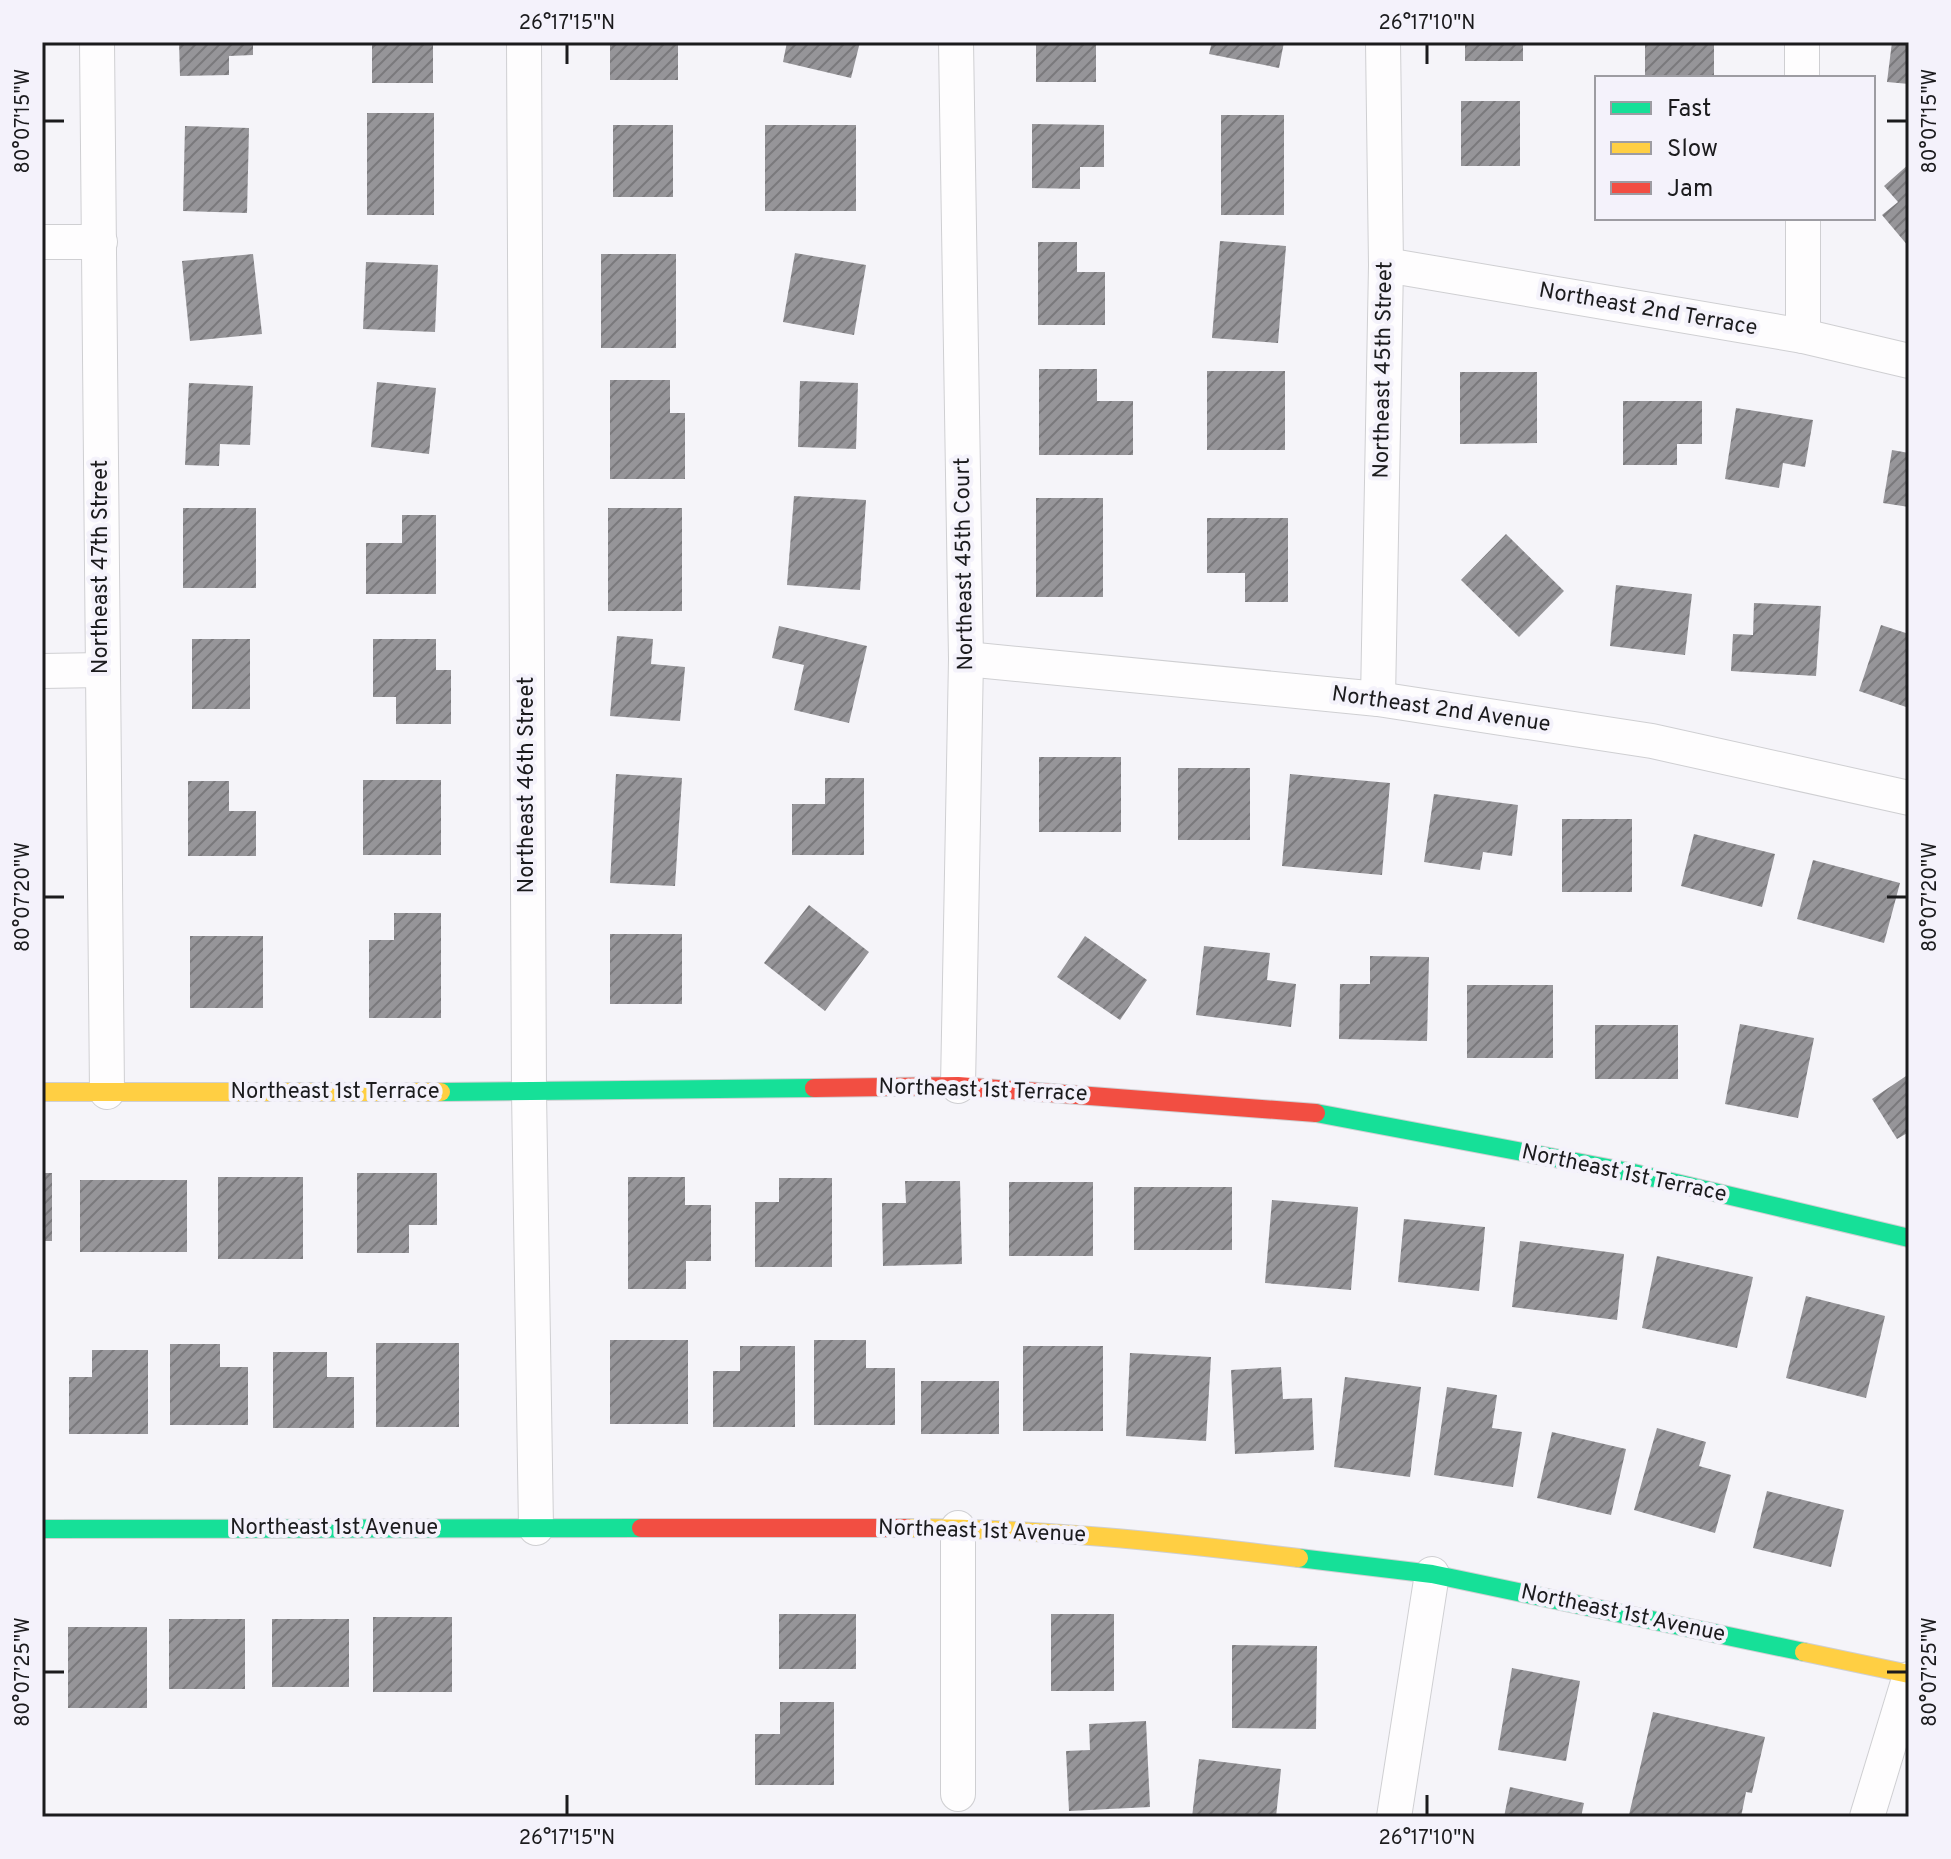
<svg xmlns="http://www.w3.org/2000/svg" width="1951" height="1859" font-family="Overpass,sans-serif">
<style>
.building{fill:url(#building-hatch)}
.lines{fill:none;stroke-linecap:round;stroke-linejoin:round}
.street-casing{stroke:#cfcfd2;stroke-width:36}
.fast-casing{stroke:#cfcfd2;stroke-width:20}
.slow-casing{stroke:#cfcfd2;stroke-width:20}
.jam-casing{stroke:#cfcfd2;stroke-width:20}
.street{stroke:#fefdfe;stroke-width:34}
.fast{stroke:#16e098;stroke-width:18}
.slow{stroke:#ffcf43;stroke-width:18}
.jam{stroke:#f24e42;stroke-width:18}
.ticks{fill:none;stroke:#1b1b1d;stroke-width:3}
.labels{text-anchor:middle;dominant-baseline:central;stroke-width:8;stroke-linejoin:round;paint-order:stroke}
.street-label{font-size:22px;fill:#1b1b1d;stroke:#f4f2fb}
.neatline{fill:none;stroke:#1b1b1d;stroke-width:3}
.ticks-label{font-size:20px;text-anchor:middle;fill:#1b1b1d}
</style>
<defs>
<pattern id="building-hatch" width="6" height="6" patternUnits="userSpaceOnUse" patternTransform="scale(2)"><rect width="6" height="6" fill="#969599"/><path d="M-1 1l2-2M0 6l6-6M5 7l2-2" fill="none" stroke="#7a797c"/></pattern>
</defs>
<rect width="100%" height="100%" fill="#f5f4f9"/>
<!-- building -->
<g class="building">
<polygon points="179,42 253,42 253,55 229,56 229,75 180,76"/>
<rect x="372" y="42" width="61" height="41"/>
<rect x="610" y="42" width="68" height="38"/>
<polygon points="787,42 860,42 851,78 783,62"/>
<rect x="1036" y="42" width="60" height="40"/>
<polygon points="1212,42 1284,42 1279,68 1209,54"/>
<rect x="1465" y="42" width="58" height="19"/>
<rect x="1645" y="42" width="69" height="36"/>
<polygon points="1892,42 1909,42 1909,84 1887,82"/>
<rect x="1461" y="101" width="59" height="65"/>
<rect x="367" y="113" width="67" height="102"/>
<rect x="1221" y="115" width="63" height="100"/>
<polygon points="1032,124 1104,125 1104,167 1080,167 1080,189 1032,188"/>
<rect x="613" y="125" width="60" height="72"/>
<rect x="765" y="125" width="91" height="86"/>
<polygon points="185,126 249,128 247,213 183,211"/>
<polygon points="1909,164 1909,247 1882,215 1898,202 1884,186"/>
<polygon points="1220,241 1286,246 1278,343 1212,338"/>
<polygon points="1038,242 1077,242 1077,272 1105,272 1105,325 1038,325"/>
<polygon points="795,253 866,265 854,335 783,322"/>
<polygon points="253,254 262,334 190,341 182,261"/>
<rect x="601" y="254" width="75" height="94"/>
<polygon points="366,262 438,265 435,332 363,329"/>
<polygon points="1039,369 1097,369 1097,401 1133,401 1133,455 1039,455"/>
<rect x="1207" y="371" width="78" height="79"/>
<polygon points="1460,372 1537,372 1537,443 1460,444"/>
<polygon points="610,380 670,380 670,413 685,413 685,479 610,479"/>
<polygon points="800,381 858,383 856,449 798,447"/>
<polygon points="377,382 436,388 429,454 371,447"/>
<polygon points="189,383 253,386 250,445 220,444 219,466 185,465"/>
<polygon points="1623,401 1702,401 1702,444 1677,444 1677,465 1623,465"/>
<polygon points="1736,408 1813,420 1805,467 1783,463 1779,488 1725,479"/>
<polygon points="1892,450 1909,453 1909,507 1883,503"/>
<polygon points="794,496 866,500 860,590 787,585"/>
<rect x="1036" y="498" width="67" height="99"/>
<rect x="183" y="508" width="73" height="80"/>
<rect x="608" y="508" width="74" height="103"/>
<polygon points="402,515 436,515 436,594 366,594 366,543 402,543"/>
<polygon points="1207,518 1288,518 1288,602 1245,602 1245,573 1207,573"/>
<polygon points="1506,534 1564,591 1519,637 1461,580"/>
<polygon points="1616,585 1692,594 1685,655 1610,646"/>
<polygon points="1754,603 1821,606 1816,676 1731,671 1733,634 1753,635"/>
<polygon points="1881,625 1909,634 1909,708 1859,691"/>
<polygon points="779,626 867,646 849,723 794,710 804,665 772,658"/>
<polygon points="617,636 653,639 651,664 685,667 680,721 610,716"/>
<rect x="192" y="639" width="58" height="70"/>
<polygon points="373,639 436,639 436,670 451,670 451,724 396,724 396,697 373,697"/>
<rect x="1039" y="757" width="82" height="75"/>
<rect x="1178" y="768" width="72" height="72"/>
<polygon points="616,774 682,778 675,886 610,883"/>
<polygon points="1290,774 1390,783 1382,875 1282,866"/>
<polygon points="825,778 864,778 864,855 792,855 792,804 825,804"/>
<rect x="363" y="780" width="78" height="75"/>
<polygon points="188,781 229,781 229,811 256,811 256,856 188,856"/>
<polygon points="1434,794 1518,805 1512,856 1483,852 1480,870 1424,862"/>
<rect x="1562" y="819" width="70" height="73"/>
<polygon points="1694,834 1775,854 1762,907 1681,886"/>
<polygon points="1813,860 1900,883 1884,943 1797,919"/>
<polygon points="809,905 869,952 825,1011 764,963"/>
<polygon points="394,913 441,913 441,1018 369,1018 369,940 394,940"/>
<rect x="610" y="934" width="72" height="70"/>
<rect x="190" y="936" width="73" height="72"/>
<polygon points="1085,936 1147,980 1120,1020 1057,977"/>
<polygon points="1204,946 1270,953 1267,980 1296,984 1291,1027 1196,1015"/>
<polygon points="1370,956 1429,957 1427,1041 1339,1039 1340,984 1370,984"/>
<rect x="1467" y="985" width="86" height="73"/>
<polygon points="1740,1024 1814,1038 1798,1118 1725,1104"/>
<rect x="1595" y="1025" width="83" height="54"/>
<polygon points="1909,1074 1909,1132 1897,1139 1872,1099"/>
<rect x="42" y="1173" width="10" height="68"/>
<polygon points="357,1173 437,1173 437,1225 409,1225 409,1253 357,1253"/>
<rect x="218" y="1177" width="85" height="82"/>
<polygon points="628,1177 685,1177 685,1205 711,1205 711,1261 686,1261 686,1289 628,1289"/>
<polygon points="779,1178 832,1178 832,1267 755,1267 755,1202 779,1202"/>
<rect x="80" y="1180" width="107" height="72"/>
<polygon points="905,1181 960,1181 962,1264 883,1266 882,1203 906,1203"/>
<rect x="1009" y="1182" width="84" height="74"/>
<rect x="1134" y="1187" width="98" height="63"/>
<polygon points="1272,1200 1358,1207 1351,1290 1265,1283"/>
<polygon points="1404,1219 1485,1227 1479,1291 1398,1282"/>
<polygon points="1520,1241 1624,1254 1617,1320 1512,1307"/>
<polygon points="1657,1256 1753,1277 1737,1348 1642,1328"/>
<polygon points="1806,1296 1885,1316 1866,1398 1786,1378"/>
<rect x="610" y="1340" width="78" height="84"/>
<polygon points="814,1340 866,1340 866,1368 895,1368 895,1425 814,1425"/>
<rect x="376" y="1343" width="83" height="84"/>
<polygon points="170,1344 220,1344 220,1367 248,1367 248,1425 170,1425"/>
<polygon points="740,1346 795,1346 795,1427 713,1427 713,1371 740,1371"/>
<rect x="1023" y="1346" width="80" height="85"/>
<polygon points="92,1350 148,1350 148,1434 69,1434 69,1377 92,1377"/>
<polygon points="273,1352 327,1352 327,1377 354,1377 354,1428 273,1428"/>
<polygon points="1130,1353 1211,1357 1206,1441 1126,1436"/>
<polygon points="1281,1367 1283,1399 1312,1398 1314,1450 1235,1454 1231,1370"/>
<rect x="42" y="1374" width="3" height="56"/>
<polygon points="1345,1377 1421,1387 1410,1477 1334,1467"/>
<rect x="921" y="1381" width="78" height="53"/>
<polygon points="1447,1387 1497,1395 1492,1428 1522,1432 1513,1487 1434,1475"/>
<polygon points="1657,1428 1706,1442 1699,1466 1731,1475 1715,1533 1634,1510"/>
<polygon points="1552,1432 1626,1449 1611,1515 1537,1498"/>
<polygon points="1767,1491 1844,1510 1831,1567 1753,1548"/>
<rect x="779" y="1614" width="77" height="55"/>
<rect x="1051" y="1614" width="63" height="77"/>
<rect x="373" y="1617" width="79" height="75"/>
<rect x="169" y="1619" width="76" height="70"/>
<rect x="272" y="1619" width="77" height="68"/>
<rect x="68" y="1627" width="79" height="81"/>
<polygon points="1232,1645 1317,1646 1316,1729 1232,1728"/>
<polygon points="1512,1668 1580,1681 1566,1761 1498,1750"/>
<polygon points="780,1702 834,1702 834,1785 755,1785 755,1734 780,1734"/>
<polygon points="1653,1712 1765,1737 1752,1793 1746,1792 1741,1817 1629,1815"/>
<polygon points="1146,1721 1150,1807 1069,1811 1066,1751 1090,1750 1089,1724"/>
<polygon points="1199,1759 1281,1769 1276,1817 1192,1817"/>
<polygon points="1510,1787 1584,1803 1581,1817 1504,1817"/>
</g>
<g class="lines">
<!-- street casing -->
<g class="street-casing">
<g id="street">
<polyline points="97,42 107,1092"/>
<polyline points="524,42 529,1092 536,1528"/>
<polyline points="956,42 966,659 958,1086"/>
<polyline points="1802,42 1802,78"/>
<polyline points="1803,218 1803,336"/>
<polyline points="42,242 100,242"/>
<polyline points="1386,265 1803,336 1909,361"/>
<polyline points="966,659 1378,699 1652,741 1909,798"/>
<polyline points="42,671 102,670"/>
<polyline points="1378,699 1386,265 1383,42"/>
<polyline points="958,1528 958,1794"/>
<polyline points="1394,1817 1432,1574"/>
<polyline points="1867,1817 1909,1679"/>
</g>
</g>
<!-- fast casing -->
<g class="fast-casing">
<g id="fast">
<polyline points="441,1092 814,1088"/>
<polyline points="1316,1113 1629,1172 1909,1238"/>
<polyline points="42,1529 641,1528"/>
<polyline points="1299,1558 1432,1574 1804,1652"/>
</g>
</g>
<!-- slow casing -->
<g class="slow-casing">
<g id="slow">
<polyline points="42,1092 441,1092"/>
<path d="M907 1528C1038 1528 1169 1542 1299 1558"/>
<polyline points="1804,1652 1909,1674"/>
</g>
</g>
<!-- jam casing -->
<g class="jam-casing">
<g id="jam">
<polyline points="814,1088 958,1086 1316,1113"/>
<polyline points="641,1528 907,1528"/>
</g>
</g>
<!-- street -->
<use href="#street" class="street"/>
<!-- fast -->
<use href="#fast" class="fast"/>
<!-- slow -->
<use href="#slow" class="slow"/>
<!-- jam -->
<use href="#jam" class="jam"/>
</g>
<!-- ticks -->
<path class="ticks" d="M567 44V64M1427 44V64M44 121H64M1887 121H1907M44 897H64M1887 897H1907M44 1672H64M1887 1672H1907M567 1795V1815M1427 1795V1815"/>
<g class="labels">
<!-- street labels -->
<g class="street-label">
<text transform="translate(1648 310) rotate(10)">Northeast 2nd Terrace</text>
<text transform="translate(1384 370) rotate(-89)">Northeast 45th Street</text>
<text transform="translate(965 564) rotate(-91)">Northeast 45th Court</text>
<text transform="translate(101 567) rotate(-90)">Northeast 47th Street</text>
<text transform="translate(1441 710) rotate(8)">Northeast 2nd Avenue</text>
<text transform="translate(527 785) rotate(-90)">Northeast 46th Street</text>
<text transform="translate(983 1091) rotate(2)">Northeast 1st Terrace</text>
<text x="335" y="1092">Northeast 1st Terrace</text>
<text transform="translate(1624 1174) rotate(12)">Northeast 1st Terrace</text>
<text x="334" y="1528">Northeast 1st Avenue</text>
<text transform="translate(982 1532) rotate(2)">Northeast 1st Avenue</text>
<text transform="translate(1623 1614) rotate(12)">Northeast 1st Avenue</text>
</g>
</g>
<!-- border -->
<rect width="1951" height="1859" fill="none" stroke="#f4f2fb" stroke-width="88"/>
<!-- legend -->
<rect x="1595" y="76" width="280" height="144" fill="#f4f2fb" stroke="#9d9ca2" stroke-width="2"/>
<rect x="1611" y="102" width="40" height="12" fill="#16e098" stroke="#9d9ca2" stroke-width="2"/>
<text x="1667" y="116" font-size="24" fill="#1b1b1d">Fast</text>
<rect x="1611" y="142" width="40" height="12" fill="#ffcf43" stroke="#9d9ca2" stroke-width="2"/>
<text x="1667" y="156" font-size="24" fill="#1b1b1d">Slow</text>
<rect x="1611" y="182" width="40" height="12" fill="#f24e42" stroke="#9d9ca2" stroke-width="2"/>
<text x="1667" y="196" font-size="24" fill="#1b1b1d">Jam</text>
<rect x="44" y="44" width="1863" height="1771" class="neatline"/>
<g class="ticks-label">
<text x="567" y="29">26°17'15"N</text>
<text x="1427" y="29">26°17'10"N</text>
<text transform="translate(1929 121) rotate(-90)" y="7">80°07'15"W</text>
<text transform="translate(22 121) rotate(-90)" y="7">80°07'15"W</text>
<text transform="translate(1929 897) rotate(-90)" y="7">80°07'20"W</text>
<text transform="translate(22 897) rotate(-90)" y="7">80°07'20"W</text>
<text transform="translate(1929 1672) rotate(-90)" y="7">80°07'25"W</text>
<text transform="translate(22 1672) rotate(-90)" y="7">80°07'25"W</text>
<text x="567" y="1844">26°17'15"N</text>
<text x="1427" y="1844">26°17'10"N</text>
</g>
</svg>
